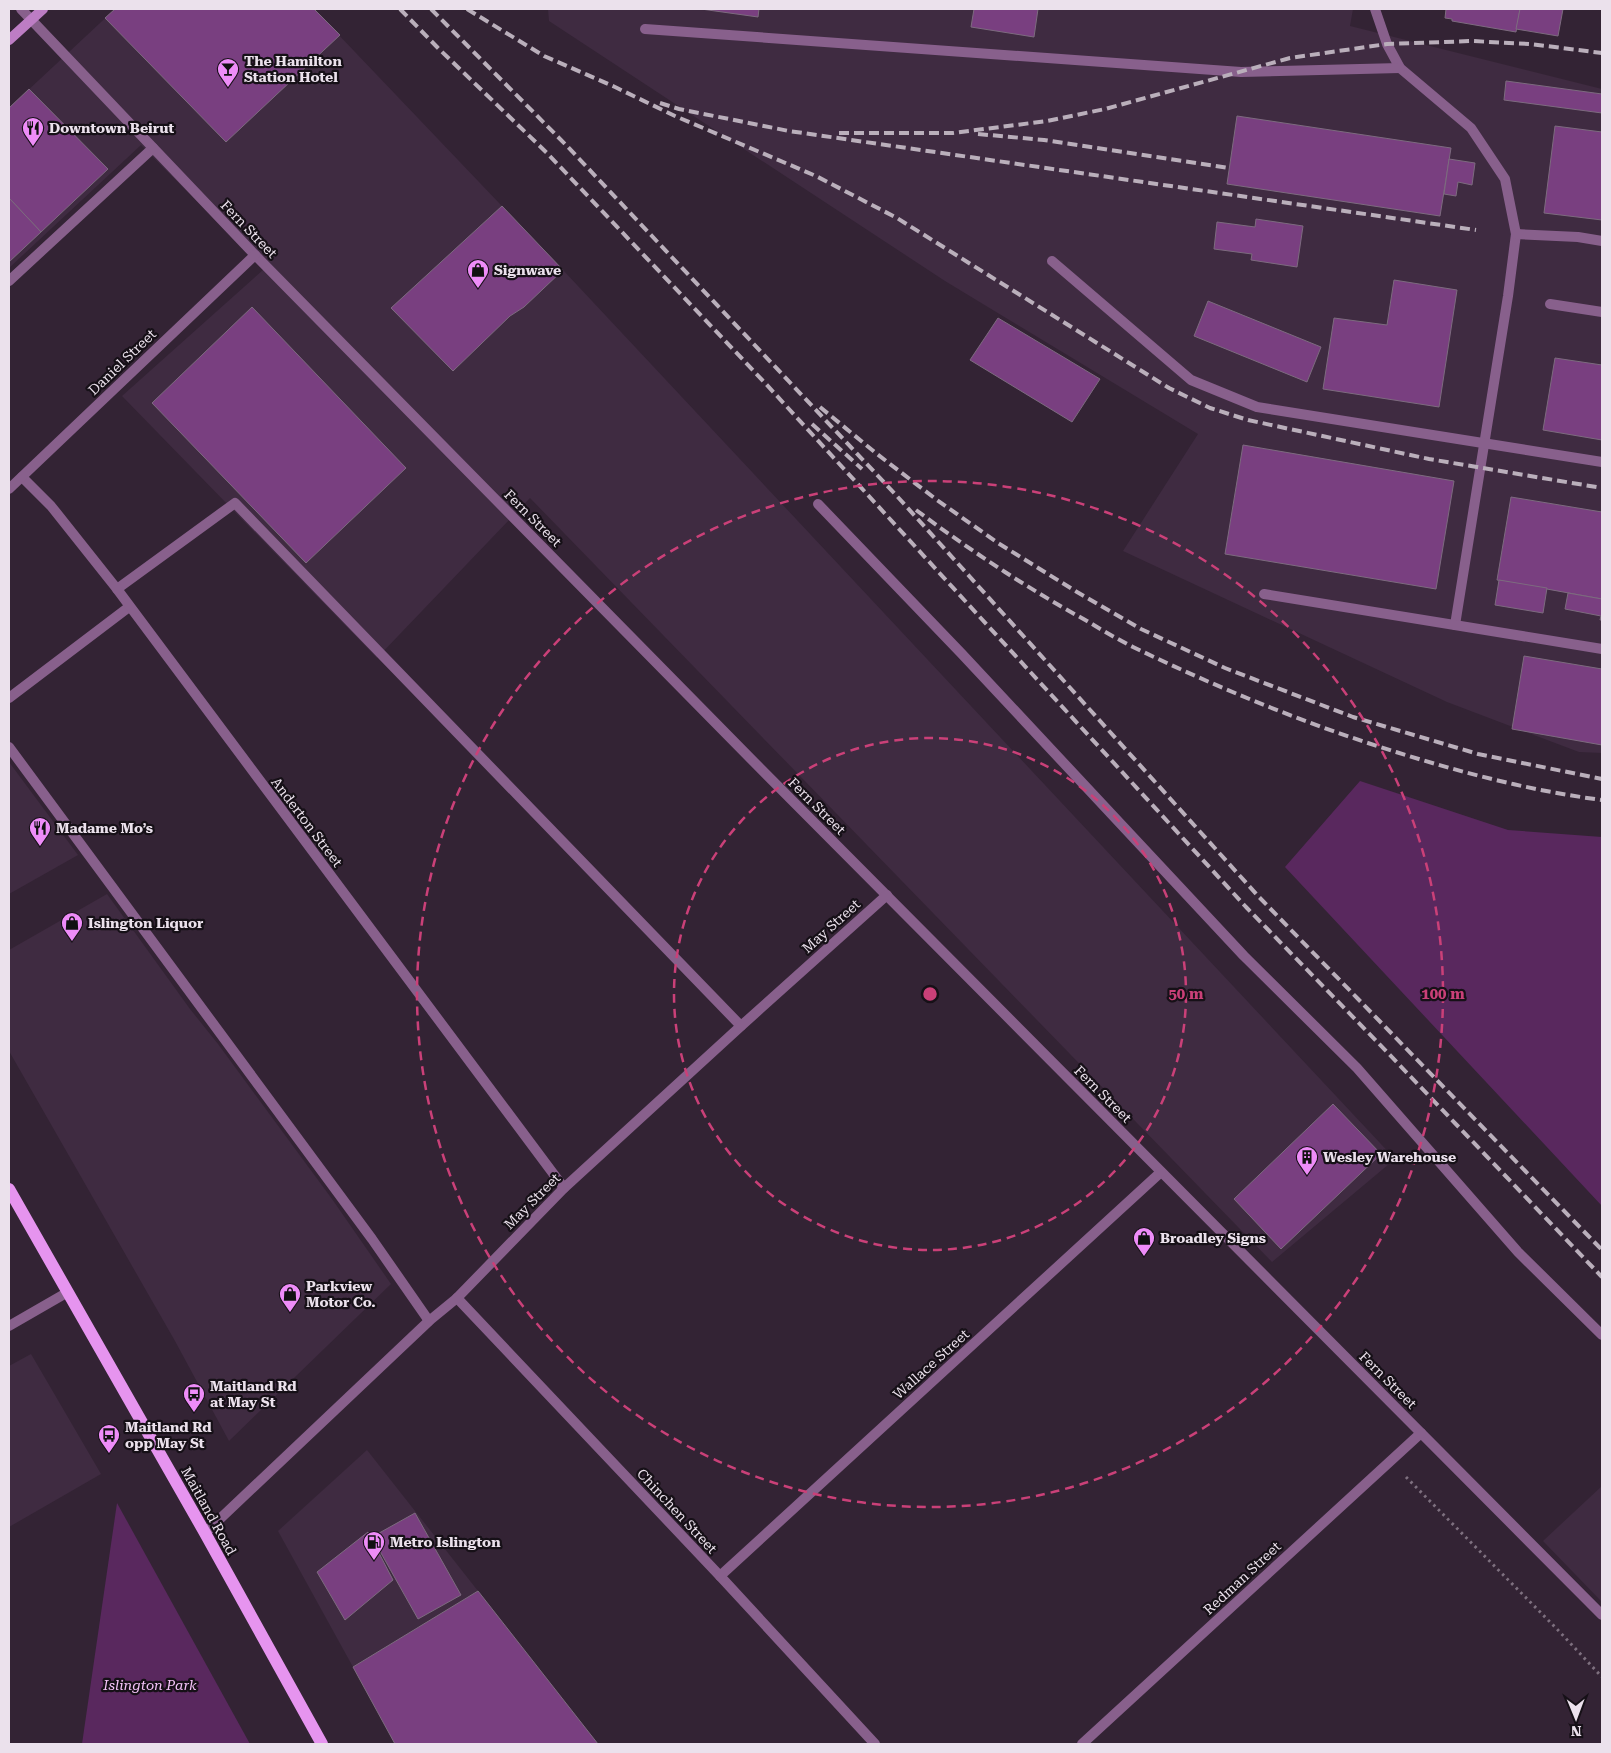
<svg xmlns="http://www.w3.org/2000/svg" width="1611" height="1753" font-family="'Roboto Serif',serif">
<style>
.built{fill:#3f2b41}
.green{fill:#59285e}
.building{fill:#793f80;stroke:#7d6b7f}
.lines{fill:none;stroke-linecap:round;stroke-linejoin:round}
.path{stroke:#7e707f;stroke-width:3;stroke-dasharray:2.5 4;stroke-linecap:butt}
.lane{stroke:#88608c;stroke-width:10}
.street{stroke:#88608c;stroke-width:10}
.secondary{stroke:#bd7dc4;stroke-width:10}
.primary{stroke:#e694ef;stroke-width:12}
.rail{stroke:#baafbb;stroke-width:4;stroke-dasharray:10 5;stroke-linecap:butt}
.ring{fill:none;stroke:#ca4078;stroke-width:2.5;stroke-dasharray:9 6}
.labels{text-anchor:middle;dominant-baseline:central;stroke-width:4.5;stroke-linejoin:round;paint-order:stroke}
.poi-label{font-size:14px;font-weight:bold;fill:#ebe1ec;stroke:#161017;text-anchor:start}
.street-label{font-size:14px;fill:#ebe1ec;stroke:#161017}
.park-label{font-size:14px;font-style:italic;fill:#f4c3f9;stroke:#161017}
.centre{fill:#ca4078;stroke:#161017;stroke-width:2.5}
.ring-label{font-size:15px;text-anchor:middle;font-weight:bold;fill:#ca4078;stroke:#161017;stroke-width:4.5;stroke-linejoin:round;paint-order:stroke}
</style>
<rect width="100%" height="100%" fill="#332334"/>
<!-- built -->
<g class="built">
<polygon points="115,9 314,9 563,270 1395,1159 1272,1262 530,498 377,658 122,396 264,269 141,145 9,268 9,108"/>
<polygon points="548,9 1353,9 1350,26 1602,89 1602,753 1579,752 1447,702 1123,551 1198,434 945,281 549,21"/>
<polygon points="9,762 78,855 9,894"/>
<polygon points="107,894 190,1009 218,1044 332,1199 391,1284 229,1441 175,1341 9,1051 9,950"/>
<polygon points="31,1354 101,1474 9,1527 9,1366"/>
<polygon points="367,1450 478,1591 353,1667 278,1531"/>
<polygon points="1602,1486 1602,1602 1543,1541"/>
</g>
<!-- green -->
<g class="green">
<polygon points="1360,781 1508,830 1602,837 1602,1206 1285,867"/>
<polygon points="117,1503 250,1744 82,1744"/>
</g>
<!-- building -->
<g class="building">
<polygon points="115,9 314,9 340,35 226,142 105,18"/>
<polygon points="701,9 759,9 758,17"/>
<polygon points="974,9 1038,9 1034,37 971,27"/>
<polygon points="1446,9 1520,9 1516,32 1452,21 1452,19 1445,18"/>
<polygon points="1520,9 1563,9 1558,36 1516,29"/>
<polygon points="1506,81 1602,94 1602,113 1504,100"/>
<polygon points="29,89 108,169 41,232 9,198 9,108"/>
<polygon points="1237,116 1451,148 1440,216 1227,184"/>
<polygon points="1555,126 1602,132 1602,220 1544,213"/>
<polygon points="1449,159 1475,163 1472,185 1458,182 1456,196 1444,194"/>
<polygon points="9,198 41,232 9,262"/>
<polygon points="502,206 563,270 524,307 510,316 453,371 391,308"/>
<polygon points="1256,219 1303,226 1297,267 1251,260 1252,254 1214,249 1217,222 1255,227"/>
<polygon points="1394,280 1457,290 1439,407 1323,389 1334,318 1387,325"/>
<polygon points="1208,301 1321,347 1307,382 1194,336"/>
<polygon points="252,307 406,468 306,563 152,403"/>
<polygon points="998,318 1100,379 1072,422 970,360"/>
<polygon points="1555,358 1602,365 1602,440 1543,430"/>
<polygon points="1243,445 1454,481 1436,589 1225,554"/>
<polygon points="1511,497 1602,512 1602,599 1497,580"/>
<polygon points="1499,580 1547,588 1543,613 1495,605"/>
<polygon points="1568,593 1602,599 1602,620 1600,620 1601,616 1565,609"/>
<polygon points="1524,656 1602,669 1602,745 1512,729"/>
<polygon points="1333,1104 1381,1154 1281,1249 1234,1199"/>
<polygon points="415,1513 461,1595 418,1619 372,1537"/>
<polygon points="368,1532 393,1580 345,1620 317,1572"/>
<polygon points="478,1591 598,1744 395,1744 353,1667"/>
</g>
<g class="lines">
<!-- path -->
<polyline class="path" points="1406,1477 1557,1629 1602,1677"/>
<!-- lane -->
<g class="lane">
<polyline points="1375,9 1387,44 1400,68 1471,128 1505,179 1516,234 1508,296 1455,625"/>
<polyline points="645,29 1241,72 1400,68"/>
<polyline points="1516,234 1578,237 1602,241"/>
<polyline points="1052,261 1191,380 1257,407 1602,462"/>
<polyline points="9,281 153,148"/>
<polyline points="1550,304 1602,312"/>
<polyline points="818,504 961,653 1244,956 1357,1068 1518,1252 1602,1335"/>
<polyline points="117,589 235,503 741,1026"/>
<polyline points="1264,594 1602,649"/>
<polyline points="9,698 129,607"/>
<polyline points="9,747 372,1239 429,1321"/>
</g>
<!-- street -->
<g class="street">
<polyline points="21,9 255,255 754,762 1602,1615"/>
<polyline points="22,477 51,506 117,589 564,1188"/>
<polyline points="9,489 255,255"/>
<polyline points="457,1298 720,1576 875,1744"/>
<polyline points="9,1326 68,1292"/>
<polyline points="205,1533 429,1321 457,1298 564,1188 741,1026 887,895"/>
<polyline points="720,1576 1161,1172"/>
<polyline points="1082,1744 1421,1433"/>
</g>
<!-- secondary -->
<polyline class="secondary" points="9,40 43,9"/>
<!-- primary -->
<polyline class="primary" points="9,1189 205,1533 322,1744"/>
<!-- rail -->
<g class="rail">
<polyline points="400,9 438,48 547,153 766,384 1246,907 1388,1053 1602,1277"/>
<polyline points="431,9 568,147 896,495 1259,897 1602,1250"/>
<polyline points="467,9 544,56 615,87 675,116 816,176 897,218 1169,388 1210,408 1248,420 1429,459 1602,488"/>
<polyline points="660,103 679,109 789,131 1476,230"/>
<polyline points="839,133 953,133 1047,121 1105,109 1290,58 1387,44 1472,41 1530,44 1602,53"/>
<polyline points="978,134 1044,140 1229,168"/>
<polyline points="820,407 877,454 937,500 998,543 1077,592 1141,629 1225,668 1353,717 1478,754 1602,779"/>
<polyline points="812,424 862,469"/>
<path d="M916 510C971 551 1027 588 1087 621 1102 630 1117 639 1133 647 1218 688 1306 724 1396 752 1463 773 1532 791 1602 800"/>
</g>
</g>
<!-- distance rings -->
<g class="ring">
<circle cx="930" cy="994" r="256"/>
<circle cx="930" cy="994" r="513"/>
</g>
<!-- icons -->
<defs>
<g id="bar-pin" transform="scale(1.125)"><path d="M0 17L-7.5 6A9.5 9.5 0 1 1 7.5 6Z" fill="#ee8cf8" stroke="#161017"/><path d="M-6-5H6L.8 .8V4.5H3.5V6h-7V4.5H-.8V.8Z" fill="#111"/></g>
<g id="restaurant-pin" transform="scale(1.125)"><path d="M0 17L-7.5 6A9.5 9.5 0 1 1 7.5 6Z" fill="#ee8cf8" stroke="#161017"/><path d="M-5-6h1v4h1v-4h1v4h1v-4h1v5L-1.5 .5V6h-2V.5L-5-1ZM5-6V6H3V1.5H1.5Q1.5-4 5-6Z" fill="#111"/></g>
<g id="shop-pin" transform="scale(1.125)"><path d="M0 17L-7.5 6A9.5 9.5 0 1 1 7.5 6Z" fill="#ee8cf8" stroke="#161017"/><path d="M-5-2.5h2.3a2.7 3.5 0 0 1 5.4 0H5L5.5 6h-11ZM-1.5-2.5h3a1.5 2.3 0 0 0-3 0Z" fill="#111"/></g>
<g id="building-pin" transform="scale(1.125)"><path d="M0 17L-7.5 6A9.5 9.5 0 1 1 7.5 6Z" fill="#ee8cf8" stroke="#161017"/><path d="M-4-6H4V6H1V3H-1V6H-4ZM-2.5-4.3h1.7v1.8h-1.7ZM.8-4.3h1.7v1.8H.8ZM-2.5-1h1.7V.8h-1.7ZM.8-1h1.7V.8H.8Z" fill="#111"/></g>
<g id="bus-pin" transform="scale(1.125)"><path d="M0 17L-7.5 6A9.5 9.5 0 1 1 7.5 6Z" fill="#ee8cf8" stroke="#161017"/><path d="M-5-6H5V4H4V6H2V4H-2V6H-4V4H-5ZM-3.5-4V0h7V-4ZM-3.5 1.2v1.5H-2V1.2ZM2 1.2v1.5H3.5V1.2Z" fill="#111"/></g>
<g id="fuel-pin" transform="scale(1.125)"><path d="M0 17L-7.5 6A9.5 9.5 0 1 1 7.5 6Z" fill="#ee8cf8" stroke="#161017"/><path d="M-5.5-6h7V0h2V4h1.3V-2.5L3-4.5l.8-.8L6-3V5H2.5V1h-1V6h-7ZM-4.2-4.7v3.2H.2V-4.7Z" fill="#111"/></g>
</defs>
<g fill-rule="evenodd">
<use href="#bar-pin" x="228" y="69"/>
<use href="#restaurant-pin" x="33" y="128"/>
<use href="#shop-pin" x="478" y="270"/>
<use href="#restaurant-pin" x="40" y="828"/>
<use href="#shop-pin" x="72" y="923"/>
<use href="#building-pin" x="1307" y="1157"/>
<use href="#shop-pin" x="1144" y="1238"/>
<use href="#shop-pin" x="290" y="1294"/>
<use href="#bus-pin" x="194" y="1394"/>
<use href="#bus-pin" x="109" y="1435"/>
<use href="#fuel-pin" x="374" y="1542"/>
</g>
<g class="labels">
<!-- poi labels -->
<g class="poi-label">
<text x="244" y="61">The Hamilton<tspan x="244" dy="16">Station Hotel</tspan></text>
<text x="49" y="128">Downtown Beirut</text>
<text x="494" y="270">Signwave</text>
<text x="56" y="828">Madame Mo’s</text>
<text x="88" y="923">Islington Liquor</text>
<text x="1323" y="1157">Wesley Warehouse</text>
<text x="1160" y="1238">Broadley Signs</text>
<text x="306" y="1286">Parkview<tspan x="306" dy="16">Motor Co.</tspan></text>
<text x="210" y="1386">Maitland Rd<tspan x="210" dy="16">at May St</tspan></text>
<text x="125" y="1427">Maitland Rd<tspan x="125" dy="16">opp May St</tspan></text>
<text x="390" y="1542">Metro Islington</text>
</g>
<!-- street labels -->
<g class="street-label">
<text transform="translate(249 229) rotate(46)">Fern Street</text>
<text transform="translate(122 362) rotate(-44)">Daniel Street</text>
<text transform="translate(533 518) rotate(45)">Fern Street</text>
<text transform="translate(817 806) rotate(45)">Fern Street</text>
<text transform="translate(307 822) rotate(53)">Anderton Street</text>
<text transform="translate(831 926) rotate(-42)">May Street</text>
<text transform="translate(1103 1094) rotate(45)">Fern Street</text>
<text transform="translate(532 1201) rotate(-45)">May Street</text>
<text transform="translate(931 1364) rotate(-42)">Wallace Street</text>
<text transform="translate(1388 1380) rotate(45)">Fern Street</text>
<text transform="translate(209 1511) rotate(61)">Maitland Road</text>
<text transform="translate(677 1511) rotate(47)">Chinchen Street</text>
<text transform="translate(1242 1578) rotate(-43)">Redman Street</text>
</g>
<!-- park labels -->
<g class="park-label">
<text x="150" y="1685">Islington Park</text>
</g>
</g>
<circle cx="930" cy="994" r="8" class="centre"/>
<g class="ring-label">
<text x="1186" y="999">50 m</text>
<text x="1443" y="999">100 m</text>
</g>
<!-- border -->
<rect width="1611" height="1753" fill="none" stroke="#ebe1ec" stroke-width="20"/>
<!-- north arrow -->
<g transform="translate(1576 1718) rotate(179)" stroke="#161017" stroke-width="4" paint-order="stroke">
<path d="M0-4L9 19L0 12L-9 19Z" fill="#ebe1ec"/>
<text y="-8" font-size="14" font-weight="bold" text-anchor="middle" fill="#ebe1ec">N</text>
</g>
</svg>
